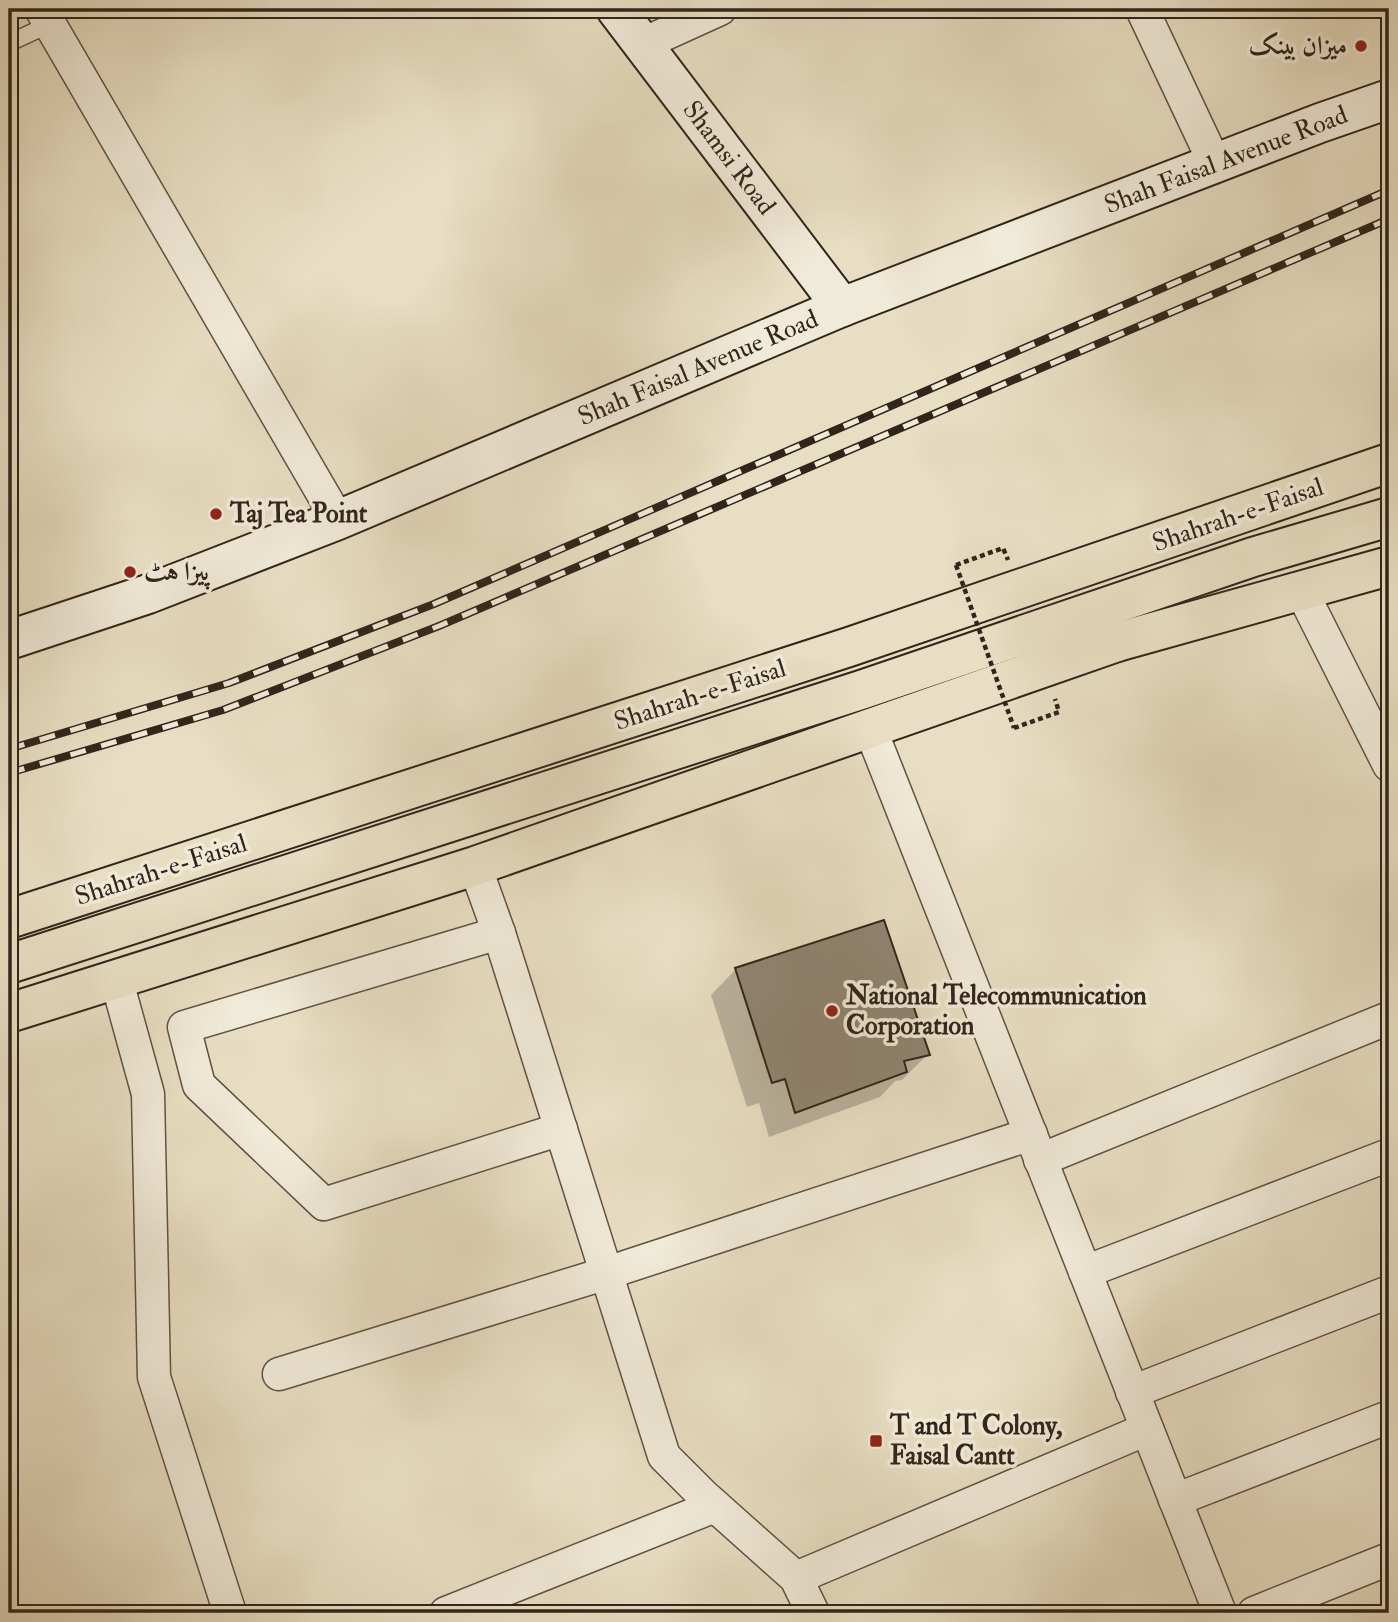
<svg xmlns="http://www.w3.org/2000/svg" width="1398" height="1622" font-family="'IM FELL Double Pica',Amiri,serif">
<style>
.shadow{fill:#0003}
.building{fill:#908572;stroke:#31251b;stroke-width:2}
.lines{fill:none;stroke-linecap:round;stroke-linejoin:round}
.lane-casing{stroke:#5f5345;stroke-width:19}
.street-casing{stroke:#5f5345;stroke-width:35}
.secondary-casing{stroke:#31251b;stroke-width:42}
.highway-casing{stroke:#31251b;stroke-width:42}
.path{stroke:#31251b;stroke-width:4.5;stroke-dasharray:5 3.5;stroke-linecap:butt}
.lane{stroke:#f0ead8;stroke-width:16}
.street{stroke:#f0ead8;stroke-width:32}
.secondary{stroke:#f0ead8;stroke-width:38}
.highway{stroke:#e8dec3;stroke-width:38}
.rail-casing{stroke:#31251b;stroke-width:8}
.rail{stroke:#f0ead8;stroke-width:5;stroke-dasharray:16;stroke-linecap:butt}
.path-bridge{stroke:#31251b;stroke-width:4.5;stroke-dasharray:5 3.5;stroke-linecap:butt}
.poi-dot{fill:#8f2418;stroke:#f0ead8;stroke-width:2.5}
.labels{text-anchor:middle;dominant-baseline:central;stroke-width:7;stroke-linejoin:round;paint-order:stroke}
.poi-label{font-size:26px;font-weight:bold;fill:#31251b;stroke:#f0ead8;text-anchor:start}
.street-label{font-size:26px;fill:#31251b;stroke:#f0ead8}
</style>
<rect width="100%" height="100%" fill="#e8dec3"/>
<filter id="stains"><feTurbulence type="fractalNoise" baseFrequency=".00286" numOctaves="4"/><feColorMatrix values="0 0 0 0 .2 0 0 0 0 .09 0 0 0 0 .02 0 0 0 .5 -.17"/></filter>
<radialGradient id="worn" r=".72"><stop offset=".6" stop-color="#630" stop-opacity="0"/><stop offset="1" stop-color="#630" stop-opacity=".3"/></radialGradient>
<!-- shadow -->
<polygon class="shadow" points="736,969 928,1054 902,1080 895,1081 880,1097 769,1137 759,1103 747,1107 711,995"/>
<!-- building -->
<polygon class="building" points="884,920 930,1055 904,1061 907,1072 795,1113 785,1079 772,1083 735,968"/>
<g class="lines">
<!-- lane casing -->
<g class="lane-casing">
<polyline id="lane" points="9,43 50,24"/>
</g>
<!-- street casing -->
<g class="street-casing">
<g id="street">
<polyline points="41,9 338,520"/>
<polyline points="1142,9 1215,164"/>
<polyline points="643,44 720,9"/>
<polyline points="1301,590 1389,765"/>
<polyline points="870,728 1220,1613"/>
<polyline points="475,866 499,933 664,1456 704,1496 796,1578 813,1613"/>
<polyline points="499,933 184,1027 199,1085 324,1204 561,1129"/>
<polyline points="116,978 148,1094 154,1377 230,1613"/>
<polyline points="1040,1160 1389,1018"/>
<polyline points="1085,1272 1389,1155"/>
<polyline points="279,1374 607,1273 1031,1134"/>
<polyline points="1132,1392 1389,1292"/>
<polyline points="1175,1500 1389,1417"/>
<polyline points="796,1578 1147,1429"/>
<polyline points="446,1613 715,1506"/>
<polyline points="1254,1613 1389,1559"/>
</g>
</g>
<!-- secondary casing -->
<g class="secondary-casing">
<g id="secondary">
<polyline points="616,9 842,307"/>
<polyline points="9,640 148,594 338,520 842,307 1320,123 1389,99"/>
</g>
</g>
<!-- highway casing -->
<g class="highway-casing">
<g id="highway">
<polyline points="1094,640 1117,642 1389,566"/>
<polyline points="9,919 849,647 1389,463"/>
<polyline points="9,964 861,690 1253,557 1389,517"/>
<polyline points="9,1013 475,866 1117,642"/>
</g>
</g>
<!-- path -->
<g class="path">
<polyline points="956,565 1003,548 1008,560"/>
<polyline points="1014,728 1059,712 1055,699"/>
</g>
<!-- lane -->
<use href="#lane" class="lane"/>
<!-- street -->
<use href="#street" class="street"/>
<!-- secondary -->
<use href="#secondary" class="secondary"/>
<!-- highway -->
<use href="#highway" class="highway"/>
<!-- rail casing -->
<g class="rail-casing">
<g id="rail">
<polyline points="9,749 229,683 434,604 1389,190"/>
<polyline points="9,773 223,710 439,626 1389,219"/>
</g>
</g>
<!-- rail -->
<use href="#rail" class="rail"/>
<!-- path-bridge -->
<polyline class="path-bridge" points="956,565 1014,728"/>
</g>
<!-- markers -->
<g class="poi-dot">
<circle cx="1361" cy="46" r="7"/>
<circle cx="216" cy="514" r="7"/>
<circle cx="130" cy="572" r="7"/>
<circle cx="832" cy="1011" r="7"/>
<rect x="869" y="1434" width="14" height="14" rx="3.5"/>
</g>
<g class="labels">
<!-- poi labels -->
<g class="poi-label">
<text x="1347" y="46" text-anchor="end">میزان بینک</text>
<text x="230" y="514">Taj Tea Point</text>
<text x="144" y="572">پیزا ہٹ</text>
<text x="846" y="996">National Telecommunication<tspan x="846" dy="30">Corporation</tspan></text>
<text x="890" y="1426">T and T Colony,<tspan x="890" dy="30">Faisal Cantt</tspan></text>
</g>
<!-- street labels -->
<g class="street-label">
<text transform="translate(729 158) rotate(53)">Shamsi Road</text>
<text transform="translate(1226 160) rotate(-21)">Shah Faisal Avenue Road</text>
<text transform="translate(698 368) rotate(-23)">Shah Faisal Avenue Road</text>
<text transform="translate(1238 515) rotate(-19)">Shahrah-e-Faisal</text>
<text transform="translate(700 695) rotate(-18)">Shahrah-e-Faisal</text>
<text transform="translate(161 870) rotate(-18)">Shahrah-e-Faisal</text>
</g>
</g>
<!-- margin -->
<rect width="1398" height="1622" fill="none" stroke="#e8dec3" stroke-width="35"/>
<rect x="10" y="10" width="1377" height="1601" fill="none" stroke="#31251b" stroke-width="3.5"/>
<rect x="18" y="18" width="1363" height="1587" fill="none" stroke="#31251b" stroke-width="2"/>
<rect width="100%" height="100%" filter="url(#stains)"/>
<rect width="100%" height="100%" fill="url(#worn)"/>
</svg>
